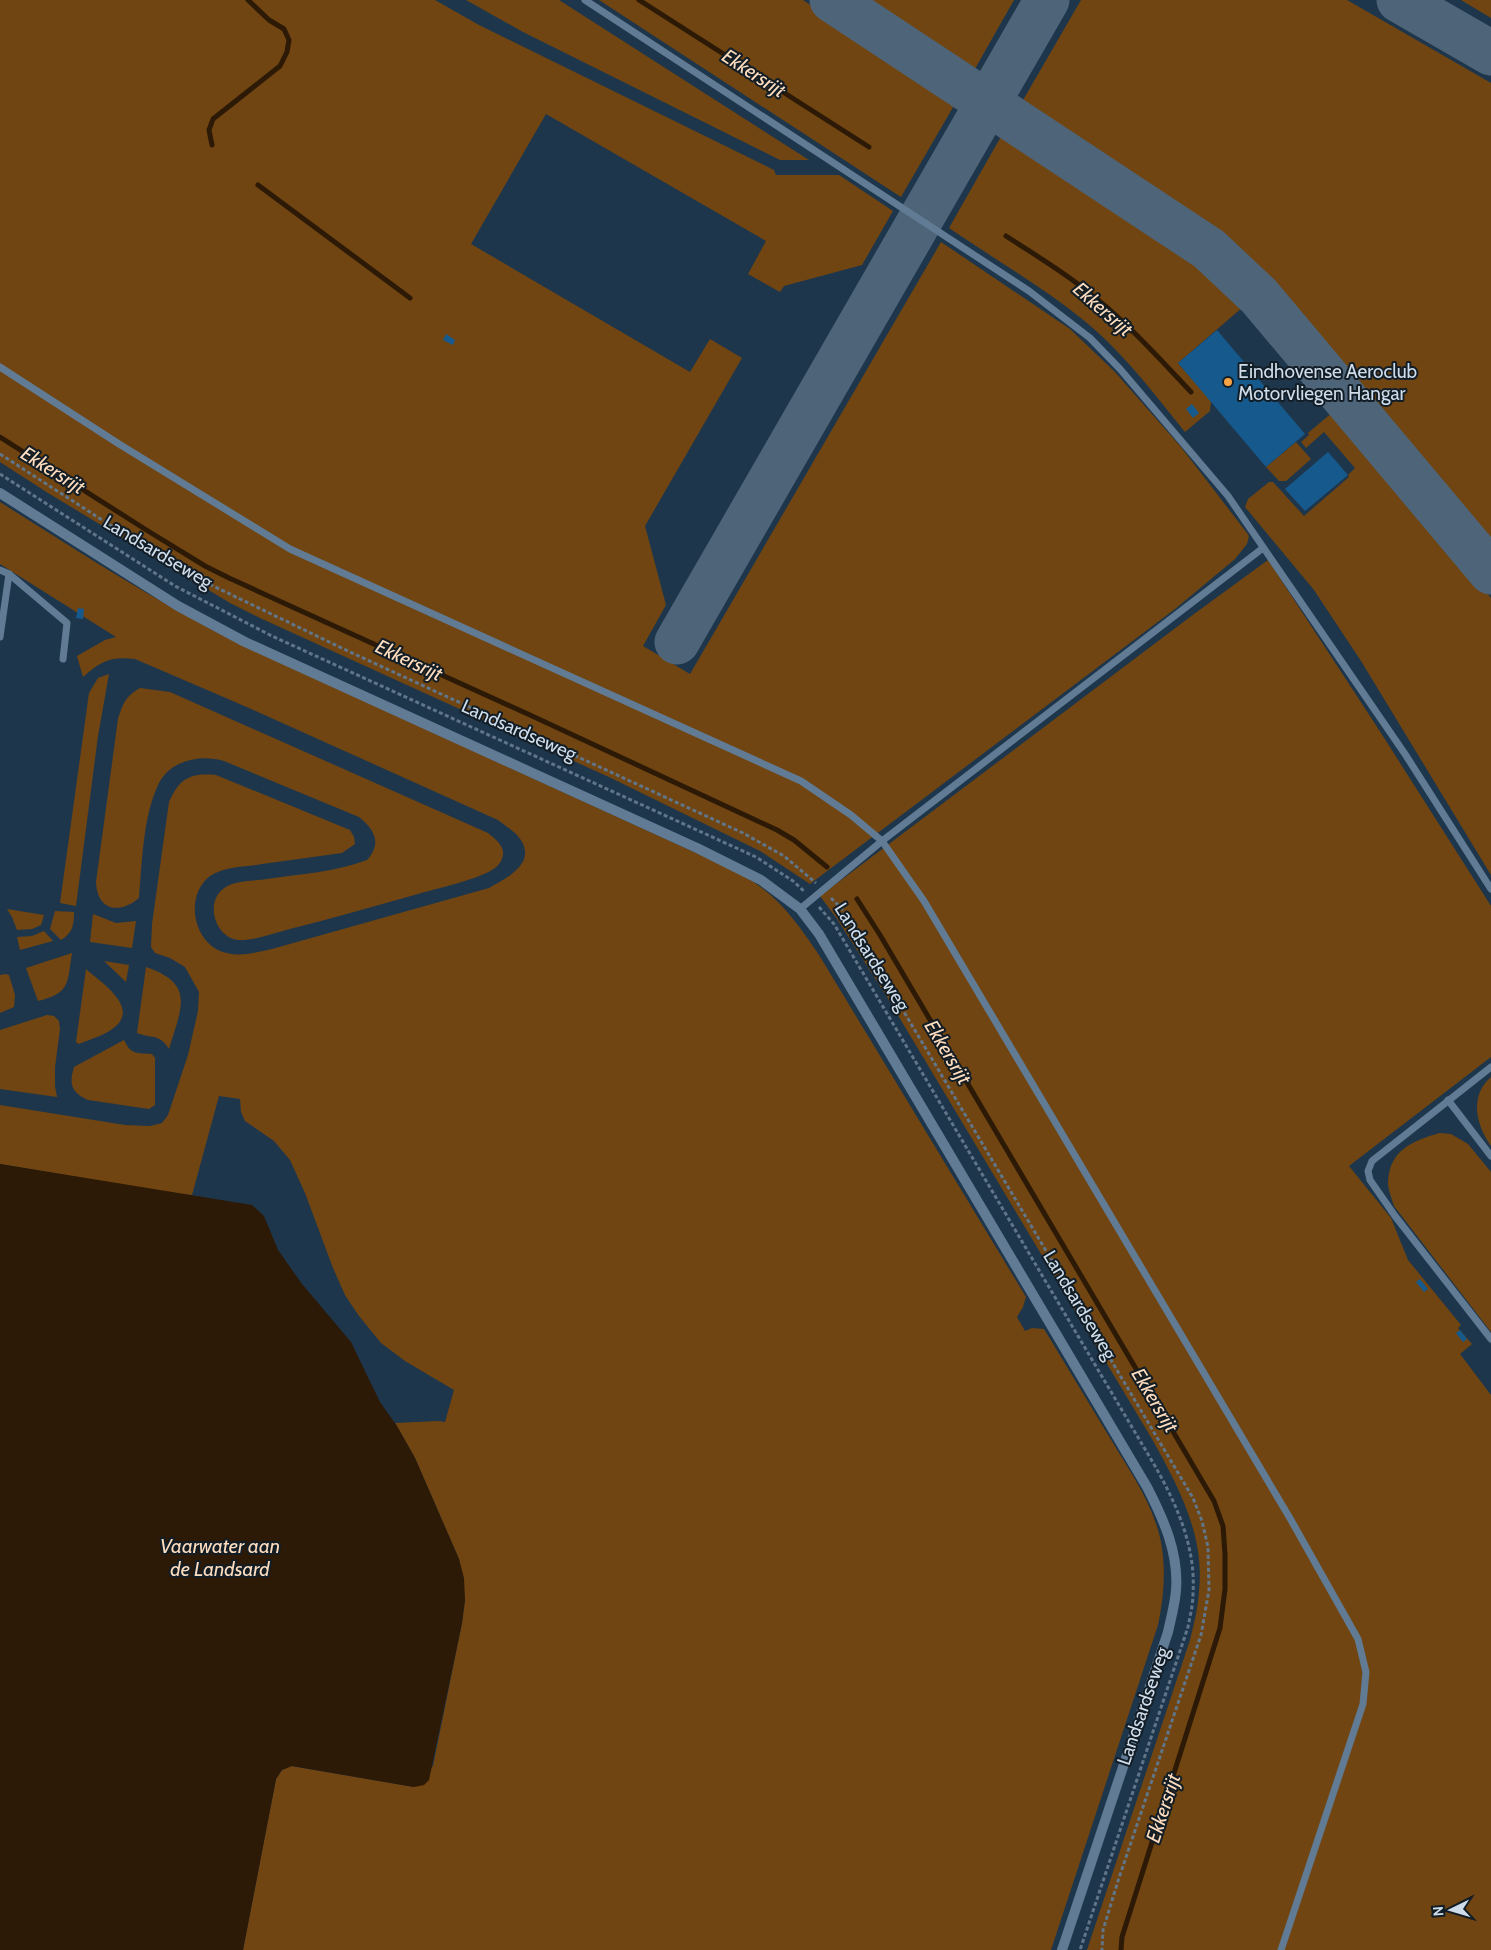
<svg xmlns="http://www.w3.org/2000/svg" width="1491" height="1950" font-family="Cabin,sans-serif">
<style>
.green{fill:#704511}
.water{fill:#2c1906}
.lines{fill:none;stroke-linecap:round;stroke-linejoin:round}
.stream{stroke:#2c1906;stroke-width:5}
.taxiway{stroke:#4e6478;stroke-width:45}
.building{fill:#15598d}
.path{stroke:#617588;stroke-width:3;stroke-dasharray:4 2.5;stroke-linecap:butt}
.service{stroke:#617b94;stroke-width:7}
.tertiary{stroke:#617b94;stroke-width:10}
.poi-dot{fill:#f5a346;stroke:#121d26;stroke-width:2}
.labels{text-anchor:middle;dominant-baseline:central;stroke-width:4;stroke-linejoin:round;paint-order:stroke}
.poi-label{font-size:19px;fill:#cfddeb;stroke:#121d26;text-anchor:start}
.street-label{font-size:19px;fill:#cfddeb;stroke:#121d26}
.water-label{font-size:20px;font-style:italic;fill:#feddbe;stroke:#121d26}
</style>
<rect width="100%" height="100%" fill="#1e364c"/>
<!-- green -->
<g class="green">
<polygon points="0,0 435,0 479,25 774,170 776,175 839,175 893,211 862,265 784,286 780,292 748,274 766,241 546,114 471,244 690,372 710,339 742,358 645,526 666,605 643,646 690,674 941,242 1070,329 1115,372 1181,447 1247,533 1249,536 1247,544 1235,559 1175,609 810,884 760,851 611,778 260,618 230,603 48,493 0,462"/>
<polygon points="466,0 559,0 809,160 780,160 523,32"/>
<polygon points="599,0 803,0 956,102 901,197"/>
<polygon points="858,0 1014,0 972,74"/>
<polygon points="1081,0 1347,0 1491,83 1491,545 1317,342 1243,260 1201,227 1019,107"/>
<polygon points="1461,0 1491,0 1491,18"/>
<path d="M1003 133 1177 244 1221 280 1244 306 1178 363 1211 401 1210 411 1185 432C1156 396 1128 359 1094 329 1050 291 997 261 949 228Z"/>
<polygon points="1334,411 1442,537 1491,598 1491,875 1361,661 1314,590 1245,507 1248,499 1269,482 1273,482 1304,516 1349,477 1348,475 1355,468 1324,432 1306,448 1301,442 1309,435 1308,433"/>
<polygon points="1296,442 1311,459 1286,481 1279,481 1266,467"/>
<path d="M0 502C77 551 154 600 235 642L707 858C723 866 740 873 755 883 782 901 801 928 819 955L1026 1297 1023 1307 1017 1317 1025 1331 1032 1328 1044 1329C1067 1367 1090 1405 1113 1443 1131 1473 1154 1506 1161 1542 1166 1569 1164 1597 1158 1625L1051 1950H243L276 1779 282 1770 291 1766 414 1787 433 1766 462 1623 465 1600 459 1559 415 1458 395 1423 438 1421 445 1422 454 1390 405 1361 381 1343 359 1316 345 1295 333 1268 305 1193 290 1160 274 1141 245 1121 241 1112 240 1099 219 1096 192 1195 170 1193 0 1164V1105L125 1125 150 1126 162 1123 168 1115 188 1055 198 1011 199 992 185 967 170 958 155 953 151 947 152 924 169 802C180 778 190 773 216 775L350 830 354 837 355 844 342 853C315 857 289 860 262 864 246 867 224 866 210 876 183 897 194 946 227 953 242 957 257 952 272 949L489 888C509 877 540 861 517 835 512 830 504 825 498 820L249 708 135 659C111 656 101 661 83 677L77 656 105 640 116 637 0 564Z"/>
<path d="M1268 560 1381 733 1491 906V1057L1349 1166 1391 1218 1408 1260 1461 1325 1458 1328 1472 1344 1460 1354 1491 1395V1950H1087L1190 1640C1194 1624 1198 1608 1199 1591 1205 1535 1178 1486 1152 1439L887 997 837 919 820 896 1194 614Z"/>
<polygon points="109,674 98,736 76,906 60,903 89,693 98,678"/>
<path d="M140 688 170 692 488 833C499 842 509 850 499 864 491 877 434 889 418 894 374 906 330 919 286 930 271 934 253 941 238 940 215 937 205 903 223 889 233 880 254 881 267 879 300 874 336 872 367 860 382 843 375 830 359 817L224 761C201 754 171 760 159 783 143 815 142 863 139 898 119 915 97 910 96 882L118 719C123 703 126 696 140 688Z"/>
<polygon points="7,909 44,915 41,925 32,929 17,930 12,917"/>
<path d="M55 911 74 912C74 924 73 933 61 940L50 929Z"/>
<polygon points="93,914 116,923 136,921 132,948 90,942"/>
<polygon points="44,931 53,941 20,950 17,937 32,936"/>
<path d="M72 953C67 983 71 993 38 1001L26 968Z"/>
<polygon points="104,961 129,965 126,982"/>
<path d="M146 967C196 984 181 1008 169 1049 159 1033 152 1039 137 1033Z"/>
<path d="M86 969C99 981 136 1004 118 1024 109 1034 91 1039 79 1044L76 1042Z"/>
<polygon points="6,974 9,975 15,995 14,1007 0,1013 0,975"/>
<polygon points="47,1015 54,1016 59,1021 60,1029 55,1067 55,1086 57,1097 0,1089 0,1030"/>
<path d="M124 1040C131 1055 137 1053 152 1054L155 1058V1105L149 1109 88 1100C71 1092 69 1084 74 1067Z"/>
<path d="M1491 1077V1146C1476 1125 1469 1096 1491 1077Z"/>
<path d="M1440 1133 1451 1134 1468 1144 1491 1172V1332L1394 1206C1392 1199 1388 1190 1388 1183 1389 1150 1412 1141 1440 1133Z"/>
</g>
<!-- water -->
<polygon class="water" points="0,1164 252,1205 264,1216 278,1250 302,1284 351,1342 380,1402 397,1426 415,1458 459,1559 464,1578 465,1600 462,1623 429,1780 424,1785 414,1787 292,1766 282,1770 276,1779 243,1950 0,1950"/>
<g class="lines">
<!-- stream -->
<g class="stream">
<polyline points="639,0 869,147"/>
<polyline points="212,145 209,130 213,119 280,66 287,52 289,40 284,29 269,20 248,0"/>
<polyline points="258,185 410,298"/>
<path d="M1006 236C1032 253 1059 269 1083 288 1123 318 1157 356 1191 392"/>
<polyline points="0,437 148,531 205,566 229,578 530,715 777,830 794,840 827,867"/>
<polyline points="857,899 880,935 1214,1501 1223,1526 1225,1554 1225,1589 1220,1628 1122,1937 1121,1950"/>
</g>
<!-- taxiway -->
<g class="taxiway">
<polyline points="832,0 1209,249 1259,296 1491,572"/>
<polyline points="1399,0 1491,53"/>
<polyline points="677,642 1047,0"/>
</g>
</g>
<!-- building -->
<g class="building">
<polygon points="1217,330 1305,434 1266,467 1178,363"/>
<polygon points="446,334 455,340 453,345 443,340"/>
<polygon points="1192,404 1199,413 1193,418 1186,409"/>
<polygon points="1328,452 1348,475 1305,511 1285,489"/>
<polygon points="78,608 84,609 83,619 76,618"/>
<polygon points="1420,1279 1428,1289 1424,1292 1416,1282"/>
<polygon points="1460,1330 1467,1339 1463,1342 1456,1333"/>
</g>
<g class="lines">
<!-- path -->
<g class="path">
<polyline points="0,454 178,569 350,652 743,833 784,856 816,883"/>
<polyline points="0,474 175,586 272,636 756,857 793,881 805,892"/>
<polyline points="831,898 844,911 1193,1498 1202,1521 1208,1547 1209,1590 1201,1635 1118,1881 1103,1930 1102,1950"/>
<path d="M819 907 834 924 1155 1466C1177 1505 1196 1548 1193 1593 1193 1605 1190 1616 1188 1627L1080 1950"/>
</g>
<!-- service -->
<g class="service">
<polyline points="585,0 1029,291 1090,338 1120,369 1228,496 1405,754 1491,889"/>
<polyline points="0,367 119,444 290,549 801,781 851,815 882,841 924,901 1291,1520 1358,1639 1366,1672 1363,1704 1281,1950"/>
<polyline points="0,570 9,574 67,623 63,659"/>
<polyline points="0,637 9,574"/>
<polyline points="800,909 882,841 1263,548"/>
<polyline points="1491,1067 1372,1161 1368,1171 1370,1180 1395,1216 1491,1339"/>
<polyline points="1448,1100 1491,1156"/>
</g>
<!-- tertiary -->
<path class="tertiary" d="M0 493 178 606 245 642 697 848 761 880 800 909 819 934 1147 1487C1163 1518 1179 1553 1176 1590 1175 1604 1171 1618 1168 1632L1062 1950"/>
</g>
<!-- markers -->
<circle class="poi-dot" cx="1228" cy="382" r="5"/>
<g class="labels">
<!-- poi labels -->
<g class="poi-label">
<text x="1238" y="371">Eindhovense Aeroclub<tspan x="1238" dy="22">Motorvliegen Hangar</tspan></text>
</g>
<!-- street labels -->
<g class="street-label">
<text transform="translate(158 552) rotate(31)">Landsardseweg</text>
<text transform="translate(519 730) rotate(24)">Landsardseweg</text>
<text transform="translate(872 957) rotate(58)">Landsardseweg</text>
<text transform="translate(1080 1305) rotate(59)">Landsardseweg</text>
<text transform="translate(1143 1706) rotate(-71)">Landsardseweg</text>
</g>
<!-- water labels -->
<g class="water-label">
<text transform="translate(754 73) rotate(33)">Ekkersrijt</text>
<text transform="translate(1103 309) rotate(41)">Ekkersrijt</text>
<text transform="translate(53 470) rotate(32)">Ekkersrijt</text>
<text transform="translate(409 660) rotate(25)">Ekkersrijt</text>
<text transform="translate(948 1052) rotate(59)">Ekkersrijt</text>
<text transform="translate(1155 1400) rotate(59)">Ekkersrijt</text>
<text x="220" y="1546">Vaarwater aan<tspan x="220" dy="23">de Landsard</tspan></text>
<text transform="translate(1163 1808) rotate(-72)">Ekkersrijt</text>
</g>
</g>
<!-- north arrow -->
<g transform="translate(1451 1910) rotate(265)" stroke="#121d26" stroke-width="4" paint-order="stroke">
<path d="M0-4L9 19L0 12L-9 19Z" fill="#cfddeb"/>
<text y="-8" font-size="14" font-weight="bold" text-anchor="middle" fill="#cfddeb">N</text>
</g>
</svg>
